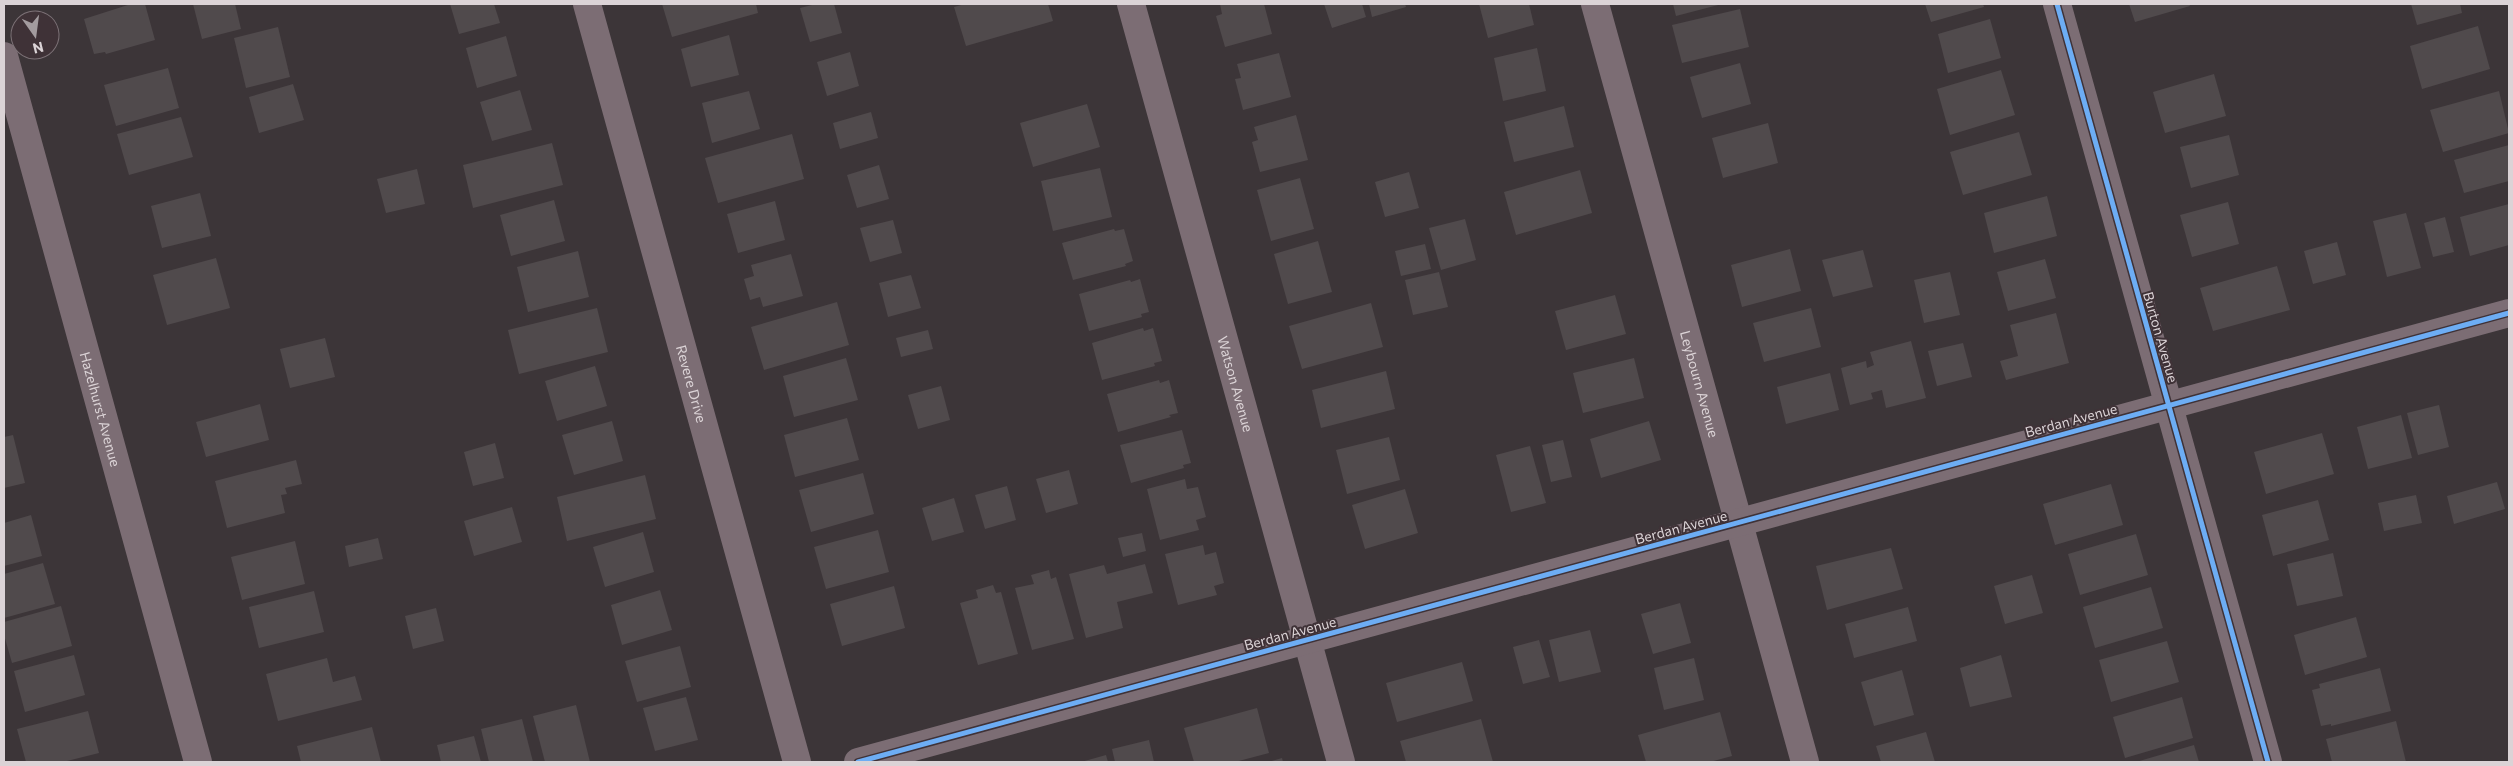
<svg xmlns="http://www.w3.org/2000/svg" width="2513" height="766" font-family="Commissioner,sans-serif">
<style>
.building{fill:#504a4c}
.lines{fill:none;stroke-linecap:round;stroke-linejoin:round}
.minor{stroke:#7c6d74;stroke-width:28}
.tertiary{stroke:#7c6d74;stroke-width:28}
.cycleway-casing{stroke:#3f3237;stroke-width:8}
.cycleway{stroke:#6dadf4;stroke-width:5}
.labels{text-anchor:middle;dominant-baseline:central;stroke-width:4;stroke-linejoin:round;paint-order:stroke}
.street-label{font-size:14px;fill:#dbd3d6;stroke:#3f3237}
</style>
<rect width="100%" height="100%" fill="#3c3538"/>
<!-- building -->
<g class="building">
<polygon points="131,4 145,4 155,40 106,54 105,52 94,54 84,19"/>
<polygon points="193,4 235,4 241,29 202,39"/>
<polygon points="450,4 494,4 500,23 459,34"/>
<polygon points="662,4 756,4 758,13 672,37"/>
<polygon points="816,4 834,4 842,33 810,42 800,8"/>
<polygon points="965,4 1048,4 1053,21 966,46 954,7"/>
<polygon points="1220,4 1264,4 1272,34 1225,47 1216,16 1222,14"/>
<polygon points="1324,4 1362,4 1366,17 1332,28"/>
<polygon points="1369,4 1405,4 1406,7 1372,17"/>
<polygon points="1479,4 1529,4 1534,25 1488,38"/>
<polygon points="1673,4 1722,4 1676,16"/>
<polygon points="1925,4 1983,4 1984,7 1931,22"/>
<polygon points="2129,4 2189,4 2190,6 2135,22"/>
<polygon points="2411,4 2460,4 2462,13 2417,25"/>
<polygon points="1740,9 1749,47 1682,63 1672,25"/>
<polygon points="1990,19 2001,58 1948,73 1938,34"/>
<polygon points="2478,26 2490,69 2422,89 2410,46"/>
<polygon points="278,27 290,77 246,88 234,38"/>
<polygon points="729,35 739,75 691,87 681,49"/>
<polygon points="506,36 517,76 477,88 466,48"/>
<polygon points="1537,48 1546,91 1503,101 1494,58"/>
<polygon points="850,52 859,86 827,96 817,62"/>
<polygon points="1279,53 1291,97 1243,110 1235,79 1241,78 1237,64"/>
<polygon points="1740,63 1751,104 1702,118 1690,77"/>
<polygon points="168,68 179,108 116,126 104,85"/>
<polygon points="2001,70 2015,115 1950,135 1937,89"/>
<polygon points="2214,74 2226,116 2165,133 2153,92"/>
<polygon points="293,84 304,120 259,133 249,97"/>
<polygon points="520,90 532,130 492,141 480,102"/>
<polygon points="749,91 760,129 712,143 702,103"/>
<polygon points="2499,91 2509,133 2443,152 2430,110"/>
<polygon points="1087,104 1100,147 1033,167 1020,123"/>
<polygon points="1564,106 1574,147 1514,162 1504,122"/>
<polygon points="871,112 878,138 840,149 833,123"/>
<polygon points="1296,115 1308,160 1260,172 1252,142 1258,140 1254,127"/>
<polygon points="181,117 193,157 129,175 117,134"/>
<polygon points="1768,123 1778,163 1723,178 1712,138"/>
<polygon points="2019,132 2032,175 1963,195 1950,152"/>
<polygon points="792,134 804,179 718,203 705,158"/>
<polygon points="2229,135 2239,175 2191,188 2180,147"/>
<polygon points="552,143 563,185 473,208 463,165"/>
<polygon points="2509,145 2509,181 2464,193 2454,160"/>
<polygon points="879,165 889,199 857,208 847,175"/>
<polygon points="1100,168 1112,217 1053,231 1041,181"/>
<polygon points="417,169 425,204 386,213 377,179"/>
<polygon points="1580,170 1592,213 1516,235 1504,192"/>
<polygon points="1409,172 1419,208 1385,217 1375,182"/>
<polygon points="1300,178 1314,229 1271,241 1257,190"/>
<polygon points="200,193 211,236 162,248 151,206"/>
<polygon points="2047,196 2057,236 1994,253 1984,213"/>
<polygon points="554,200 565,241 511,256 500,215"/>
<polygon points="775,201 785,240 738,253 727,214"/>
<polygon points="2228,202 2239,244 2192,257 2180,215"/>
<polygon points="2509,204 2509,245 2470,256 2460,217"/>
<polygon points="2406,213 2421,268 2387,277 2373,221"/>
<polygon points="2445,217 2454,252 2433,257 2424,223"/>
<polygon points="1465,219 1476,260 1441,270 1429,228"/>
<polygon points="893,220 902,253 870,262 860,228"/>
<polygon points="1114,229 1115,231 1124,229 1133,261 1125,264 1126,266 1073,280 1062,243"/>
<polygon points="1318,241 1332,292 1288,304 1274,254"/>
<polygon points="2337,242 2346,275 2313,284 2304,251"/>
<polygon points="1425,244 1431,269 1401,276 1395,251"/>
<polygon points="1790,249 1801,291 1742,307 1731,265"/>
<polygon points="1863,250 1873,287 1833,297 1822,260"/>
<polygon points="578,251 589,297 528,312 517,267"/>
<polygon points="791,254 803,296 763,307 760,297 750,300 744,279 754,276 751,265"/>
<polygon points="216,258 230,308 167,325 153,275"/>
<polygon points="2045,259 2056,298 2008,311 1997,272"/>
<polygon points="2277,266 2290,310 2213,331 2200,288"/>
<polygon points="1439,272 1448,307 1413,315 1405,280"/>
<polygon points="1950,272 1960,315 1924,323 1914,280"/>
<polygon points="911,275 921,308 888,317 879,283"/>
<polygon points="1140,279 1149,312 1141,314 1142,317 1089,331 1079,294 1130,280 1131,282"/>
<polygon points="1615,295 1626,334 1566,350 1555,311"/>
<polygon points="837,302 849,345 764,370 751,327"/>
<polygon points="1371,303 1383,347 1302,369 1289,326"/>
<polygon points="597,308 608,352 519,374 508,330"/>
<polygon points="1811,308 1821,347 1764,362 1753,323"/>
<polygon points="2056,313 2069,363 2006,380 2000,361 2018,356 2010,325"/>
<polygon points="1143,328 1144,331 1153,328 1162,361 1154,363 1155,366 1102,380 1092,343"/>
<polygon points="928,330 933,349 901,357 896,338"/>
<polygon points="325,338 335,377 290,388 280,349"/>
<polygon points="1911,341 1926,398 1886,408 1882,390 1871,393 1873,399 1850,405 1841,368 1866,361 1867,368 1874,365 1870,352"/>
<polygon points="1963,343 1972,377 1937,386 1928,351"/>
<polygon points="846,358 858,400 794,417 783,376"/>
<polygon points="1634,358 1644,398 1583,413 1573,373"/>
<polygon points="595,366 607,406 557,421 545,381"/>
<polygon points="1386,371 1395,409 1321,428 1312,390"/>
<polygon points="1830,373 1839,410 1786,424 1777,387"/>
<polygon points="1159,380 1160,383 1169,380 1178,413 1169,415 1171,417 1118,432 1107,394"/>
<polygon points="941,386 950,420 918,429 908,395"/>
<polygon points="260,404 269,440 206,457 196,422"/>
<polygon points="2439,405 2449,447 2418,455 2407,413"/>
<polygon points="2401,415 2412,458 2368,469 2357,427"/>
<polygon points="847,418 859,460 795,477 784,435"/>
<polygon points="612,421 623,461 574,475 562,435"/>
<polygon points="1649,421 1661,460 1601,478 1590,439"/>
<polygon points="1182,430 1191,463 1183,465 1184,468 1131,483 1120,445"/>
<polygon points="2322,433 2334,474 2266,494 2254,452"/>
<polygon points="13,435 25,483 4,488 4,437"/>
<polygon points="1389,437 1400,480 1347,494 1336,450"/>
<polygon points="1563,440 1572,477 1551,482 1542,445"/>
<polygon points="495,443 504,478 473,486 464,452"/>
<polygon points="1530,446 1546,503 1511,512 1496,455"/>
<polygon points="296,460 302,484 285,488 287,494 281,495 285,513 227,528 215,481"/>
<polygon points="1069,470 1078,504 1046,513 1036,479"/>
<polygon points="863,473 874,514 811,532 799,490"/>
<polygon points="645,475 656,519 567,541 557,497"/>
<polygon points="1185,479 1187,489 1198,487 1206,517 1196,520 1199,530 1160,540 1147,489"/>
<polygon points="2497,482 2505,509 2454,524 2447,496"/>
<polygon points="2111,484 2123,525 2055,545 2043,504"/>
<polygon points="1007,486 1016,520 985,529 975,495"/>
<polygon points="1405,489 1418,533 1365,549 1352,505"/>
<polygon points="2416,495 2422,523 2384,531 2378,503"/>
<polygon points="954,498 964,532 932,541 922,508"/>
<polygon points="2318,500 2329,540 2273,556 2262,515"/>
<polygon points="512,507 522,542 474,556 464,521"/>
<polygon points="31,515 42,556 4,566 4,523"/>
<polygon points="878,530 889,572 826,589 814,547"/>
<polygon points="643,532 654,572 605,587 593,547"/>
<polygon points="1142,533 1146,551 1123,557 1118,538"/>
<polygon points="2136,534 2148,575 2080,595 2068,554"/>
<polygon points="378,538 383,559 349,567 345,546"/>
<polygon points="295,541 305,584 242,600 231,557"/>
<polygon points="1203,545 1205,555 1216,552 1224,583 1214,586 1217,595 1178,605 1165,554"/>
<polygon points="1891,548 1903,589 1827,610 1816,566"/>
<polygon points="2333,553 2343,596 2297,606 2287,564"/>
<polygon points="43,563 55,604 4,618 4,574"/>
<polygon points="1145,564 1153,593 1117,602 1123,628 1086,638 1069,574 1104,565 1107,574"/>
<polygon points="1049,570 1051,579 1056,577 1074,639 1032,650 1015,588 1034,584 1031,575"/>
<polygon points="2032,575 2043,613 2005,624 1994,586"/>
<polygon points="993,585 996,593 1001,592 1018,654 978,665 960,603 978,598 976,590"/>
<polygon points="894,586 905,628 842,646 830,604"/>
<polygon points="2151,587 2163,628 2095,648 2083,607"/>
<polygon points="660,590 672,630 622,645 611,605"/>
<polygon points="314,591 324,632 259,648 249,607"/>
<polygon points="1680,603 1691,643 1653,654 1641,614"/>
<polygon points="61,606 72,646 12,663 4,635 4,622"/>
<polygon points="1908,607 1917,641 1854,658 1845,624"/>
<polygon points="436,608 444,641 413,649 405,616"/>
<polygon points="2356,617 2367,657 2305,675 2294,635"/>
<polygon points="1590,630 1601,672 1559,682 1549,640"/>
<polygon points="1539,640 1550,677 1523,684 1513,647"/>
<polygon points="2167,641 2179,682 2111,702 2099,660"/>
<polygon points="680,646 691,687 637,702 625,661"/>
<polygon points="74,655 85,695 25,712 14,671"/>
<polygon points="2001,655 2012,697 1970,707 1960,668"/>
<polygon points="327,658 333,682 355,676 362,700 278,721 266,674"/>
<polygon points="1694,658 1704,700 1664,710 1654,668"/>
<polygon points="1462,662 1473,701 1397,722 1386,683"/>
<polygon points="2380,668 2391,711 2331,726 2331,724 2321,726 2312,690 2320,688 2319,684"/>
<polygon points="1902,670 1914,715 1874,726 1861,682"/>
<polygon points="686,697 698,740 655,751 643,708"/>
<polygon points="2182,697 2193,738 2125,758 2113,717"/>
<polygon points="576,705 590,762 545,762 533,716"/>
<polygon points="1257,708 1269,753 1235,762 1194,762 1184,728"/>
<polygon points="88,711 99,753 63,762 26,762 17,729"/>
<polygon points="1720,712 1732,756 1710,762 1646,762 1638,735"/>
<polygon points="522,719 533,762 489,762 481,729"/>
<polygon points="1481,719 1493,762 1406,762 1400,741"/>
<polygon points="2396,721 2406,762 2332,762 2326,739"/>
<polygon points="372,727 381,762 301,762 297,746"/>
<polygon points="1926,732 1935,762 1881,762 1876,746"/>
<polygon points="474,736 481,762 441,762 437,745"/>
<polygon points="1149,740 1154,762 1115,762 1112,749"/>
<polygon points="2194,745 2199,762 2136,762"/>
<polygon points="1106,755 1108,762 1081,762"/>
<polygon points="1282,758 1283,762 1268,762"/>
</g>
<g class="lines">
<!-- minor -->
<g class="minor">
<path id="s1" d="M587 4 797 762"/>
<path id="s2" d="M1131 4 1341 762"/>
<path id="s3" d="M1595 4 1805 762"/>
<polyline points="2057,4 2268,762"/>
<path id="s4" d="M4 56 198 762"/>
</g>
<!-- tertiary -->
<polyline class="tertiary" points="858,762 2509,313"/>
<!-- cycleway casing -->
<g class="cycleway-casing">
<g id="cycleway">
<polyline points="2057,4 2268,762"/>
<polyline points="858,762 2509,313"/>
</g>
</g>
<!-- cycleway -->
<use href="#cycleway" class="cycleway"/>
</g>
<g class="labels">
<!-- street labels -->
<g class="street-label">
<text transform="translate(2161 337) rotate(74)">Burton Avenue</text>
<text stroke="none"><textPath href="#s1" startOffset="394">Revere Drive</textPath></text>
<text stroke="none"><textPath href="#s2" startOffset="394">Watson Avenue</textPath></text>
<text stroke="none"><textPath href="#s3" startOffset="394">Leybourn Avenue</textPath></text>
<text stroke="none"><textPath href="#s4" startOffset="366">Hazelhurst Avenue</textPath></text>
<text transform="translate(2071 420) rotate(-15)">Berdan Avenue</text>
<text transform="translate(1681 527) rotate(-15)">Berdan Avenue</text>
<text transform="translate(1290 633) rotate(-15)">Berdan Avenue</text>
</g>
</g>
<!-- border -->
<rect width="2513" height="766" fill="none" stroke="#dbd3d6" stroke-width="10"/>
<!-- north arrow -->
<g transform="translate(35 35) rotate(166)"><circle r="24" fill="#3f3237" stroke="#7d7277"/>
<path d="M0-4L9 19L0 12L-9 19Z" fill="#a39c9f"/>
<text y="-8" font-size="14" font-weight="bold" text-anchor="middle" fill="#dbd3d6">N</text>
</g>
</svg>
